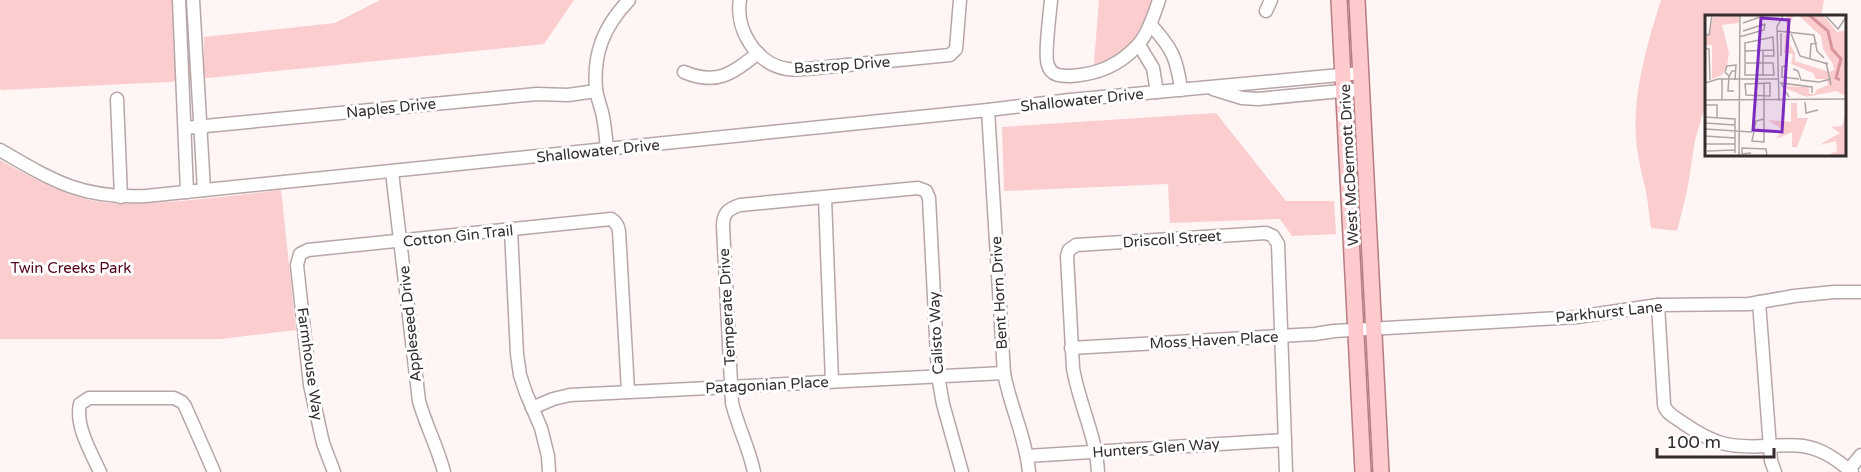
<svg xmlns="http://www.w3.org/2000/svg" width="1861" height="472" font-family="'Varela Round',sans-serif">
<style>
.green{fill:#fbcdcf}
.lines{fill:none;stroke-linecap:round;stroke-linejoin:round}
.minor-casing{stroke:#b6a6a7;stroke-width:15}
.major-casing{stroke:#b67d81;stroke-width:18}
.minor{stroke:#fff;stroke-width:12}
.major{stroke:#fdcbce;stroke-width:15}
.labels{text-anchor:middle;dominant-baseline:central;stroke-width:6;stroke-linejoin:round;paint-order:stroke}
.street-label{font-size:15px;fill:#342d2d;stroke:#fff}
.park-label{font-size:15px;fill:#520217;stroke:#fff}
.inset-river{fill:none;stroke:#d8969b;stroke-width:3}
.inset-road{fill:none;stroke:#aea5a5;stroke-width:1.5}
.view{fill:#7b2cbf;fill-opacity:0.15;stroke:#7b2cbf;stroke-width:3}
.inset-edge{fill:none;stroke:#342d2d;stroke-width:3}
</style>
<rect width="100%" height="100%" fill="#fff5f5"/>
<!-- green -->
<g class="green">
<polygon points="0,0 173,0 174,60 204,61 204,37 335,23 380,0 574,0 544,44 168,82 2,90 0,89"/>
<path d="M1099 0H1154C1142 34 1129 52 1096 67L1094 62Z"/>
<path d="M1661 0H1824L1821 16H1706V102L1695 140 1687 191 1677 231 1651 228C1649 214 1648 200 1645 187 1641 170 1637 154 1636 137 1633 93 1648 41 1661 0Z"/>
<polygon points="1216,113 1286,201 1334,201 1336,234 1292,236 1280,219 1170,223 1168,184 1004,191 1002,127"/>
<path d="M0 160C32 178 65 197 102 202 117 205 133 203 148 203 192 201 237 195 281 190L296 330 221 339H0Z"/>
</g>
<g class="lines">
<!-- minor casing -->
<g class="minor-casing">
<g id="minor">
<polyline points="179,0 187,192"/>
<polyline points="193,0 204,190"/>
<path d="M740 0C735 29 756 64 787 69 793 70 800 69 806 69L950 55 956 49 960 0"/>
<path d="M1051 0C1050 12 1044 57 1048 65 1051 76 1061 76 1071 76 1098 74 1118 66 1137 46 1148 34 1154 15 1159 0"/>
<polyline points="1266,11 1271,0"/>
<path d="M1150 24C1172 48 1177 58 1181 90"/>
<polyline points="1139,45 1153,68 1157,92"/>
<path d="M684 72C717 86 733 73 758 53"/>
<polyline points="1213,89 1242,98 1258,99 1362,89"/>
<polyline points="117,99 121,197"/>
<path d="M988 110 1004 373C1010 406 1026 438 1029 472"/>
<polyline points="185,128 537,94 568,95 596,91"/>
<path d="M0 150C53 181 82 199 146 196L988 110 1070 100 1361 73"/>
<path d="M607 150C606 137 605 125 602 112 600 105 597 97 596 89 593 53 604 26 629 0"/>
<path d="M392 172 419 401C426 426 438 448 444 472"/>
<polyline points="825,198 832,381"/>
<polyline points="511,230 517,354 520,375 526,393 541,428 548,456 549,472"/>
<polyline points="1759,302 1771,461 1775,472"/>
<path d="M1658 305 1664 404C1665 413 1675 417 1683 423 1714 444 1728 448 1766 446 1778 446 1791 444 1803 446 1823 449 1837 460 1852 472"/>
<polyline points="1071,348 1315,334 1334,331 1577,317 1658,305 1749,304 1794,296 1834,292 1861,292"/>
<polyline points="532,408 553,399 570,395 1004,373"/>
<polyline points="1027,456 1285,440"/>
<polyline points="1851,471 1852,466 1861,455"/>
<path d="M100 472C91 452 75 426 80 404L89 398H174L182 402 185 406 214 472"/>
<path d="M334 472 323 443 310 385 297 265 300 254 308 250 611 219C616 222 618 225 619 231L628 391"/>
<path d="M754 472C749 448 738 427 732 403L723 226C723 213 728 209 740 205L918 188 926 191 929 198 938 376 943 404 962 472"/>
<path d="M1098 472C1096 435 1079 404 1073 368L1067 256 1069 250 1076 245 1266 233 1273 236 1278 244 1286 472"/>
</g>
</g>
<!-- major casing -->
<g class="major-casing">
<g id="major">
<polyline points="1339,0 1363,472"/>
<polyline points="1357,0 1381,472"/>
</g>
</g>
<!-- minor -->
<use href="#minor" class="minor"/>
<!-- major -->
<use href="#major" class="major"/>
</g>
<g class="labels">
<!-- street labels -->
<g class="street-label">
<text transform="translate(842 65) rotate(-4)">Bastrop Drive</text>
<text transform="translate(1082 100) rotate(-6)">Shallowater Drive</text>
<text transform="translate(391 108) rotate(-6)">Naples Drive</text>
<text transform="translate(598 151) rotate(-6)">Shallowater Drive</text>
<text transform="translate(1349 165) rotate(-93)">West McDermott Drive</text>
<text transform="translate(458 236) rotate(-6)">Cotton Gin Trail</text>
<text transform="translate(1172 239) rotate(-4)">Driscoll Street</text>
<text transform="translate(999 293) rotate(-93)">Bent Horn Drive</text>
<text transform="translate(727 307) rotate(-93)">Temperate Drive</text>
<text transform="translate(1609 312) rotate(-6)">Parkhurst Lane</text>
<text transform="translate(410 324) rotate(-96)">Appleseed Drive</text>
<text transform="translate(936 333) rotate(-93)">Calisto Way</text>
<text transform="translate(1214 340) rotate(-3)">Moss Haven Place</text>
<text transform="translate(310 364) rotate(82)">Farmhouse Way</text>
<text transform="translate(767 385) rotate(-3)">Patagonian Place</text>
<text transform="translate(1156 448) rotate(-4)">Hunters Glen Way</text>
</g>
<!-- park labels -->
<g class="park-label">
<text x="71" y="268">Twin Creeks Park</text>
</g>
</g>
<!-- overview -->
<g transform="translate(1705 15)">
<rect width="141" height="141" fill="#fff5f5"/>
<path d="M34 0V8L17 10 24 38 22 51 17 60 7 64V30H0V20H4L8 2ZM82 0H89L81 17 82 25 90 38V46L124 57 129 55 128 49 118 34 116 21 93 0 119 1 132 17 141 15V81L131 76 101 82 76 71 104 72V79H110L111 75 123 70 122 64H111L108 58 86 49 88 39 79 38ZM86 88H92V103H103L92 132H87V117L71 124 78 115 63 105 86 107ZM141 97V141H121L132 136 131 126 114 130 135 118 126 112 137 111Z" fill="#fbcdcf"/>
<path class="inset-river" d="M104 0 123 16 127 34 136 44 131 63 135 65"/>
<path class="inset-road" d="M120 0 133 14 141 2M38 8 61 0M38 16 60 9M72 16 109 20 112 36 119 43M76 16V41M85 16 95 41 123 49M0 19 4 20 7 0M34 22 59 15 60 9M0 33 4 34 5 65M58 35V61M40 36 68 35M105 43 106 29 112 28M121 47 126 70M41 48H68L69 60H40V28L68 22 69 41H58M82 50 77 52V62L94 64M88 54 93 56 96 65 114 67 126 64M24 61 20 57 22 51 31 50 30 65M0 68 13 64H74M59 68V127L47 126 51 106 59 104M40 69 65 68V81L41 80ZM29 76H23L24 62 27 56H31M84 82 76 68 107 72V78M0 85 141 84M17 85V64M74 86 72 12 78 0M100 87 101 98 113 95M0 90H12V103M0 102 30 104V138M0 108 30 110M0 114 47 117M0 121 30 123M0 129H30M2 136 30 135M46 138 37 139V133L61 134 62 141M34 141 35 0M54 141H79"/>
<path class="view" d="M56 3 84 5 77 117 48 115Z"/>
<rect width="141" height="141" class="inset-edge"/>
</g>
<!-- scale -->
<path d="M1657 448v9h117v-9" fill="none" stroke="#342d2d" stroke-width="3"/>
<text x="1666" y="448" font-size="18" fill="#342d2d" stroke="#ffffff" stroke-width="4.5" paint-order="stroke">100 m</text>
</svg>
